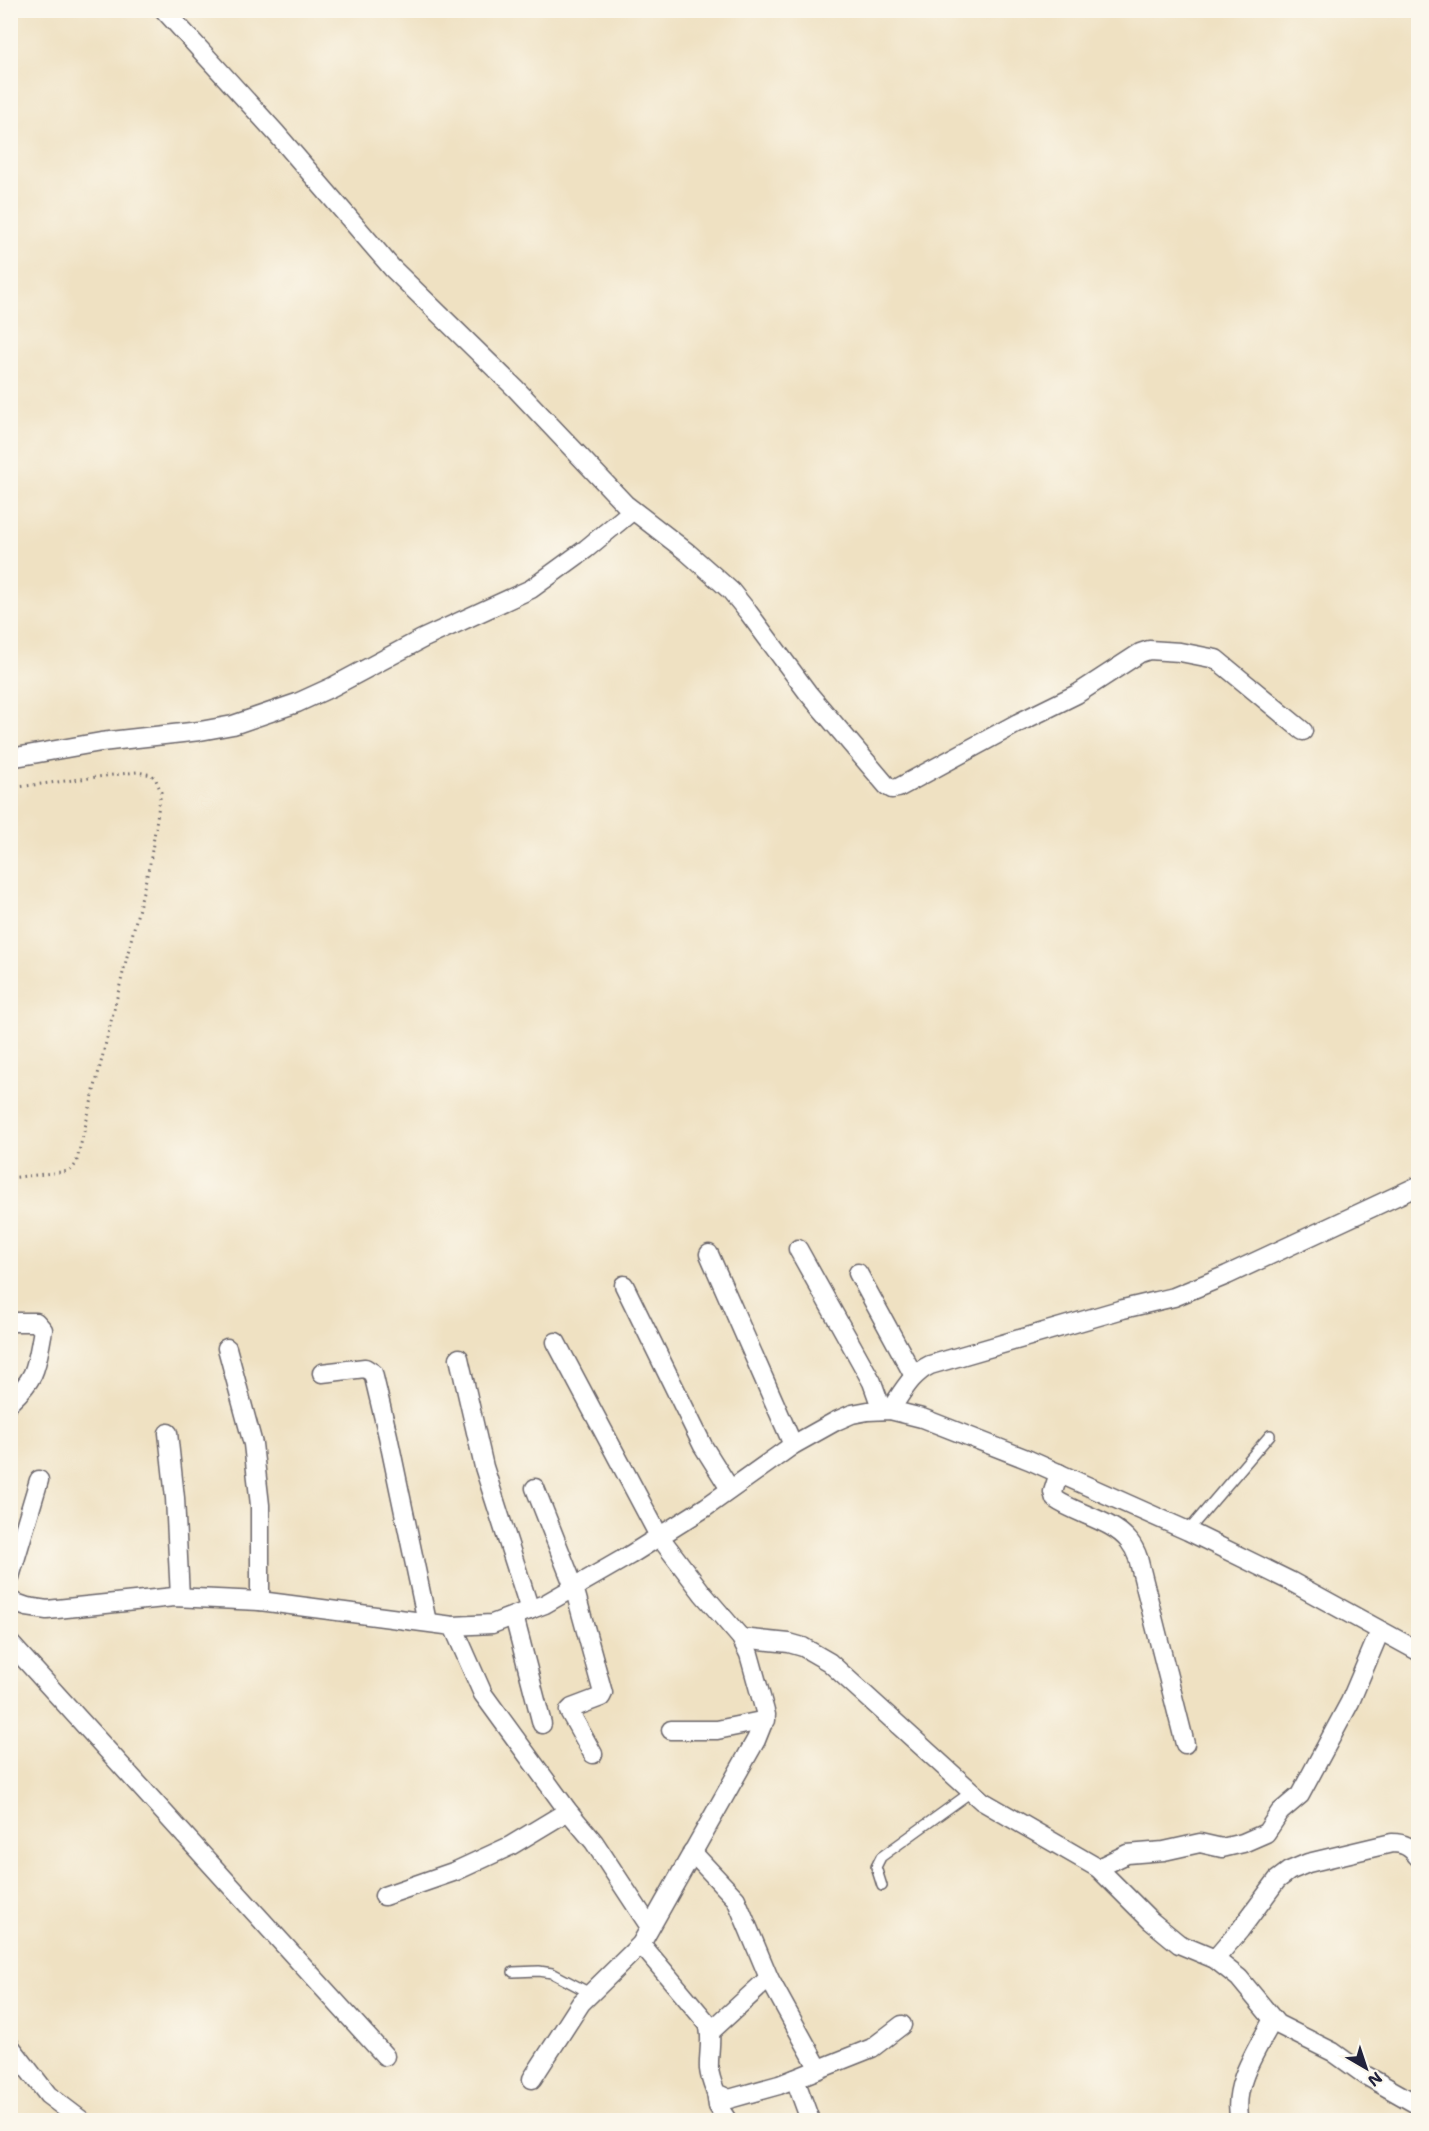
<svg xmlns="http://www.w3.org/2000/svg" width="1429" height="2131" font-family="'Shantell Sans',sans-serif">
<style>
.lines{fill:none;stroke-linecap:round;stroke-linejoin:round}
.lane-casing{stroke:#6a656a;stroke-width:12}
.street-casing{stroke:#6a656a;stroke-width:21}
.path{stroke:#6a656a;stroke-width:3;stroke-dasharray:1.5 4.5;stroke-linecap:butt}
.lane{stroke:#fff;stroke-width:9}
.street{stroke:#fff;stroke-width:18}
</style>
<rect width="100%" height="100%" fill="#fbf7ec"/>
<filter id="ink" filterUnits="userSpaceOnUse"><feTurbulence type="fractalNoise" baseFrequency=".0167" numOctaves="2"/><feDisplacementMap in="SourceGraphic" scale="12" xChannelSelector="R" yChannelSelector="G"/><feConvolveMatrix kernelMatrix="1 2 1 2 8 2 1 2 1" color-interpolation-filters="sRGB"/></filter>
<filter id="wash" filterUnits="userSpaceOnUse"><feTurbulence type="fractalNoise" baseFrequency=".008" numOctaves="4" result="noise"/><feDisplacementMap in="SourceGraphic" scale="24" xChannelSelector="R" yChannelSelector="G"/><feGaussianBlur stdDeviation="1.35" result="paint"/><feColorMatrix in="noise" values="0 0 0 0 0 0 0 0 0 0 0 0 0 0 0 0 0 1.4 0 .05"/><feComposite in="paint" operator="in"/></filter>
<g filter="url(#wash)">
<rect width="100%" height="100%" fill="#efe1c2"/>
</g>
<g filter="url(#ink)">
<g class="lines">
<!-- lane casing -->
<g class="lane-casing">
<g id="lane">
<polyline points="1188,1531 1270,1435"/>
<polyline points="882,1886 876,1867 881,1857 971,1792"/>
<polyline points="513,1972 539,1971 552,1973 590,1993"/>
</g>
</g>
<!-- street casing -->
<g class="street-casing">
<g id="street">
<polyline points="164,10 276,133 392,268 516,389 625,504 687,552 731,591 748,612 808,693 887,786 892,789 898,788 1018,723 1077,694 1140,653 1149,650 1180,652 1216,659 1303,731"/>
<polyline points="10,758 101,742 200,731 233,725 297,703 332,687 422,639 531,589 586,549 632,511"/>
<polyline points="798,1249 872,1382 882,1410"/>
<polyline points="709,1254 793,1445"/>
<polyline points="858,1273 914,1376"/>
<polyline points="624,1285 703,1446 730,1489"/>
<path d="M10 1322H36L43 1330C36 1366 38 1376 10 1402"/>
<polyline points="227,1348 253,1444 260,1505 260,1601"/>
<polyline points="459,1358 484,1467 530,1610"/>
<polyline points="322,1373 365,1368 373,1373 388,1436 427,1622"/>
<path d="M890 1410C902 1393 911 1374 930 1365L1123 1309 1174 1297 1227 1275 1418 1186"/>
<polyline points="168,1433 175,1498 180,1597"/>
<path d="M1059 1473 1053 1492 1055 1499C1076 1514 1112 1520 1129 1541 1133 1546 1136 1552 1138 1558L1185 1744"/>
<polyline points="535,1488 574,1587 603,1693 601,1697 572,1708 569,1711 593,1754"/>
<polyline points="10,1577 39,1480"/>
<polyline points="10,1601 27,1607 47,1610 174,1597 260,1601 453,1626 492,1624 545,1604 630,1555 706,1507 793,1445 836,1421 852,1414 868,1411 890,1410 922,1418 1029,1460 1188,1531 1290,1581 1418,1651"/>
<polyline points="514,1616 542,1724"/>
<polyline points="453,1626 483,1694 568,1811 594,1842 650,1927"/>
<polyline points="741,1638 789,1643 803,1647 829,1662 982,1801 1098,1868 1151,1921 1179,1944 1215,1959 1239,1978 1277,2024 1333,2052 1365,2075 1418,2105"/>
<polyline points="10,1643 385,2056"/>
<polyline points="671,1730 717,1730 766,1720"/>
<polyline points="692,1852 736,1899 769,1978 819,2069"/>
<polyline points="1098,1868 1127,1854 1164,1851 1200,1843 1222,1848 1243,1843 1266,1833 1280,1812 1300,1795 1350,1702 1380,1631"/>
<polyline points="384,1896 456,1871 510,1846 568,1811"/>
<path d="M641 1944 708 2024C713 2038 708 2054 709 2069 710 2078 713 2085 716 2093L729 2099 779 2085 872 2048 902 2025"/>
<path d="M1215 1959 1240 1930 1277 1880 1289 1871 1308 1863 1392 1843C1404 1843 1411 1847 1418 1857"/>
<polyline points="710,2032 769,1978"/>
<polyline points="10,2046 48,2095 81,2120"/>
<polyline points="532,2079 581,2003 641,1944 756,1740 766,1715 749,1654 741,1638 703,1594 659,1536 556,1342"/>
<polyline points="795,2079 810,2120"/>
<polyline points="716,2093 718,2106 727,2120"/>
<path d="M1240 2120C1231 2086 1257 2050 1272 2021"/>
</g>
</g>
<!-- path -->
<polyline class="path" points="10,788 137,772 152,775 156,780 161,792 150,863 76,1164 70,1171 10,1178"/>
<!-- lane -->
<use href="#lane" class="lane"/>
<!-- street -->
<use href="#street" class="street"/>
</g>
</g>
<!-- margin -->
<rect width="1429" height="2131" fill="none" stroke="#fbf7ec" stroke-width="36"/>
<!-- north arrow -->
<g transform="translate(1366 2068) rotate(141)" stroke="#fbf7ec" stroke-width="4.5" paint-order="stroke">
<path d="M0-4.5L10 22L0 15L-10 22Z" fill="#22223b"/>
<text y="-9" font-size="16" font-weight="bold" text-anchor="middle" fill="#22223b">N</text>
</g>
</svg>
